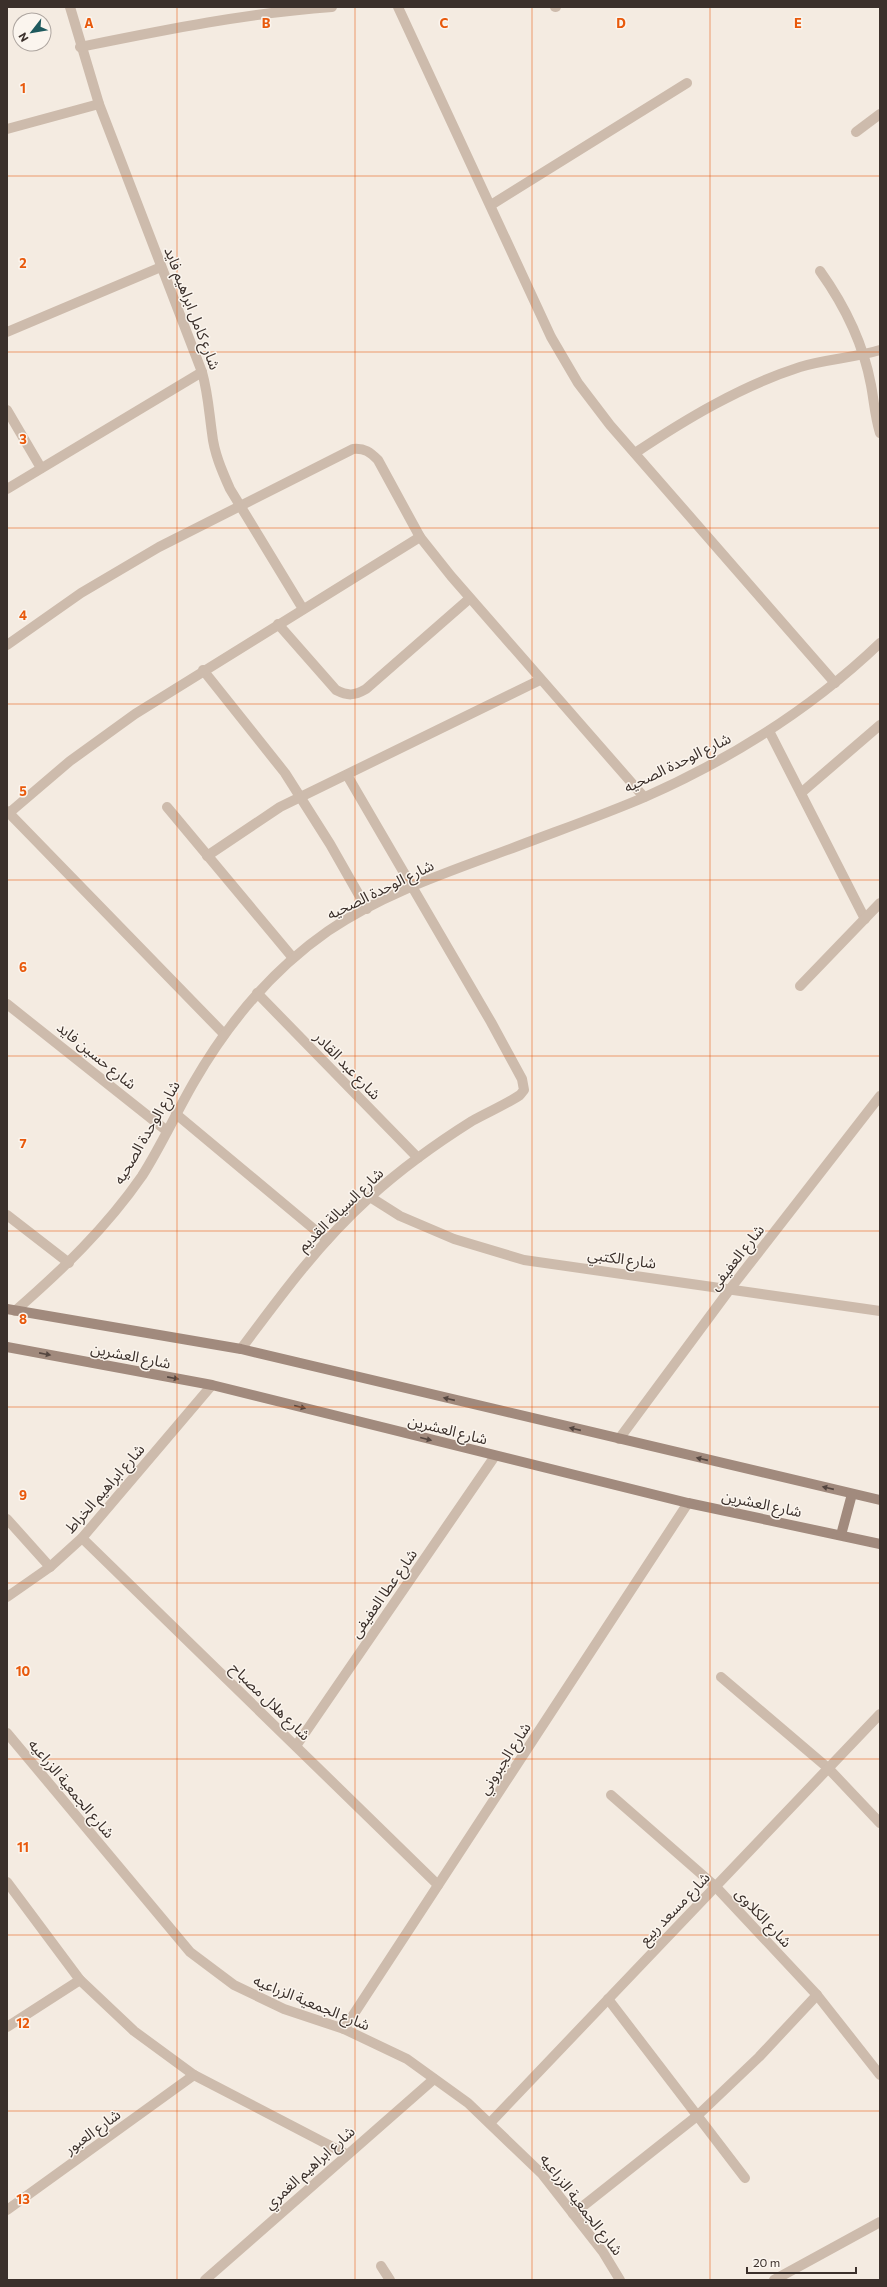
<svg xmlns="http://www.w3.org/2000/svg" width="887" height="2287" font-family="Commissioner,'Noto Sans Arabic',sans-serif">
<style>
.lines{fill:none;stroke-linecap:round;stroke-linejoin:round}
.street{stroke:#cdbbac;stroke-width:10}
.secondary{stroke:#a18a7d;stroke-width:10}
.oneway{fill:#544640}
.grid{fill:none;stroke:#e8590c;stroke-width:1;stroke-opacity:0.55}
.labels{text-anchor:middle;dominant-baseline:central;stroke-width:3;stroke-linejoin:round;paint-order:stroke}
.street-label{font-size:15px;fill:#3b302b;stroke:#fbf5ee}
.grid-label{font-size:13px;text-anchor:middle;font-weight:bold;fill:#e8590c;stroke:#fbf5ee;stroke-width:3;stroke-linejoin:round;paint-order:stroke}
</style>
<rect width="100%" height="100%" fill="#f4ebe1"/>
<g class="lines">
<!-- street -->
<g class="street">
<path d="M70 7 99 104 202 372C208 393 209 412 212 433 214 453 222 471 230 489L303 609"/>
<polyline points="398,7 551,337 578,383 610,425 835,683"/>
<polyline points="555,7 556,7"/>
<path d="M80 47C164 30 247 13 332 7"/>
<polyline points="7,129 99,104"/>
<polyline points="856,132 880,114"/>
<polyline points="491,205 687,83"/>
<path d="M820 271C845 306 863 342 871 385 874 401 875 417 880 433"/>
<polyline points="7,332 161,267"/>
<polyline points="7,410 41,468"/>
<path d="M635 453C686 419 741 386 800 367 826 359 854 358 880 350"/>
<polyline points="7,489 202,372"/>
<path d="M278 624 336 690C348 696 354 696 366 689L469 599"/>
<path d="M7 645 81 593 159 547 353 449C365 448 370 452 378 460L420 537 451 576 644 797"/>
<polyline points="203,670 285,773 330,844 367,909"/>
<polyline points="769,731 865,919"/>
<polyline points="801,793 880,725"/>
<polyline points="167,807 293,958"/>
<polyline points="7,811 224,1034"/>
<polyline points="9,813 70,761 135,714 420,537"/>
<polyline points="207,856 280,807 540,680"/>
<polyline points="800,986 880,903"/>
<polyline points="257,993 418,1158"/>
<polyline points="7,1004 167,1131"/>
<polyline points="176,1114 327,1240"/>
<polyline points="370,1197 400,1216 454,1239 524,1260 880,1311"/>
<polyline points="7,1215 69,1263"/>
<path d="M15 1311C62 1270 106 1228 142 1176 161 1146 176 1113 194 1082 228 1023 272 970 328 931 385 892 454 870 518 846 560 830 603 815 645 797 731 759 812 708 880 643"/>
<path d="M241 1349C281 1295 320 1242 370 1197 401 1169 437 1143 472 1121 488 1112 505 1105 520 1095L524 1090 522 1079 491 1022 347 775"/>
<polyline points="619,1439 730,1289 880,1096"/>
<polyline points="7,1519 50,1567"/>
<polyline points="82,1538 438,1885"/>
<polyline points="7,1597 50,1567 82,1538 212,1385"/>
<polyline points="721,1677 828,1768 880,1823"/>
<polyline points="7,1733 190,1952 234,1985 284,2009 344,2029 407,2059 468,2103 542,2174 603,2252 620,2280"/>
<polyline points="296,1746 495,1456"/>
<polyline points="611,1795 715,1886 817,1995 880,2075"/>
<polyline points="7,1882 80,1980 134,2031 194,2075 346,2154"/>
<polyline points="608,1999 745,2178"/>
<polyline points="7,2027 80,1980"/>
<polyline points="344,2029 688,1503"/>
<polyline points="490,2123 880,1714"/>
<polyline points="7,2210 194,2075"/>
<polyline points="573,2214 697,2116 759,2057 817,1995"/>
<polyline points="381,2266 390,2280"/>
<polyline points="205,2280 434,2079"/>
<polyline points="774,2280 880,2222"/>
</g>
<!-- secondary -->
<g class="secondary">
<polyline points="7,1309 241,1349 880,1500"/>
<polyline points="7,1347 212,1385 688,1503 880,1544"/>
<polyline points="841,1535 852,1494"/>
</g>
</g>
<!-- one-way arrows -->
<defs><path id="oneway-solid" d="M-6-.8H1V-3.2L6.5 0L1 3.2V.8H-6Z"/></defs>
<g class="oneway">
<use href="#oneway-solid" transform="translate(45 1354) rotate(11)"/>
<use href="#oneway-solid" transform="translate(173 1378) rotate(11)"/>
<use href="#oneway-solid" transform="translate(449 1399) rotate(-167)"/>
<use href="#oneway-solid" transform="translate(300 1407) rotate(14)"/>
<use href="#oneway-solid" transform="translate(575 1429) rotate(-167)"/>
<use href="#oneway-solid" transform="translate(426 1439) rotate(14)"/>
<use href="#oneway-solid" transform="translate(702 1459) rotate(-167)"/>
<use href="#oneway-solid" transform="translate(828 1488) rotate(-167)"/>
</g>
<!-- grid -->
<path class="grid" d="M177 7V2280M355 7V2280M532 7V2280M710 7V2280M7 176H880M7 352H880M7 528H880M7 704H880M7 880H880M7 1056H880M7 1231H880M7 1407H880M7 1583H880M7 1759H880M7 1935H880M7 2111H880"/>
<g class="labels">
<!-- street labels -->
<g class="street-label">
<text transform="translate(193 308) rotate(69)">شارع كامل ابراهيم فايد</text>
<text transform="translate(677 762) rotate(-26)">شارع الوحدة الصحيه</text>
<text transform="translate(380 889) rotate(-26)">شارع الوحدة الصحيه</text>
<text transform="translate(97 1055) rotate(39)">شارع حسين فايد</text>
<text transform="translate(348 1065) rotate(46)">شارع عبد القادر</text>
<text transform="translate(146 1132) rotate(-60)">شارع الوحدة الصحيه</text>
<text transform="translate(340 1209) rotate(-44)">شارع السيالة القديم</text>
<text transform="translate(736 1257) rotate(-52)">شارع العفيفى</text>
<text transform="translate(622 1258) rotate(8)">شارع الكتبي</text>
<text transform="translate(131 1355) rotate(11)">شارع العشرين</text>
<text transform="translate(448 1429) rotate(14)">شارع العشرين</text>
<text transform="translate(104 1488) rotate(-49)">شارع ابراهيم الخراط</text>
<text transform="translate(762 1503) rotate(12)">شارع العشرين</text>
<text transform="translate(383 1593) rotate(-55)">شارع عطا العفيفى</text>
<text transform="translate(271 1701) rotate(44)">شارع هلال مصباح</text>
<text transform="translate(504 1758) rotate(-57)">شارع الجبروني</text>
<text transform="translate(72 1788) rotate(50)">شارع الجمعية الزراعيه</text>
<text transform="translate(674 1908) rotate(-46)">شارع مسعد ربيع</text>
<text transform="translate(764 1917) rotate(47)">شارع الكلاوى</text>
<text transform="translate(312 2002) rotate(22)">شارع الجمعية الزراعيه</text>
<text transform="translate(92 2131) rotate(-36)">شارع العبور</text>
<text transform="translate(309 2167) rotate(-42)">شارع ابراهيم الغمري</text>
<text transform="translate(582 2204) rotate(52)">شارع الجمعية الزراعيه</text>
</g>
</g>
<g class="grid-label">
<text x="89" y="28">A</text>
<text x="266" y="28">B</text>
<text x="444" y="28">C</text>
<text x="621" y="28">D</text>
<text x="798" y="28">E</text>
<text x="23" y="93">1</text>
<text x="23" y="268">2</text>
<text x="23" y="444">3</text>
<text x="23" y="620">4</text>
<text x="23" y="796">5</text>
<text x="23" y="972">6</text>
<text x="23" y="1148">7</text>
<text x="23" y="1324">8</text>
<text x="23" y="1500">9</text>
<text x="23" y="1676">10</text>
<text x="23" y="1852">11</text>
<text x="23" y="2028">12</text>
<text x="23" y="2204">13</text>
</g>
<!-- border -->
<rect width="887" height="2287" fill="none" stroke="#3b302b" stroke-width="16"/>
<!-- north arrow -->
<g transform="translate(32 32) rotate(239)"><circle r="19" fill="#fbf5ee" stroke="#aea6a0"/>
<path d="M0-3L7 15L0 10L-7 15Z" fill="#1f5a5e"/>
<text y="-6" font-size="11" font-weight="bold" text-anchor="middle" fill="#3b302b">N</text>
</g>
<!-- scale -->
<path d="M747 2267v6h109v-6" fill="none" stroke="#3b302b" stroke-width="2"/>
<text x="753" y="2267" font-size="12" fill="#3b302b" stroke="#fbf5ee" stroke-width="3" paint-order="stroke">20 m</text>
</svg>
